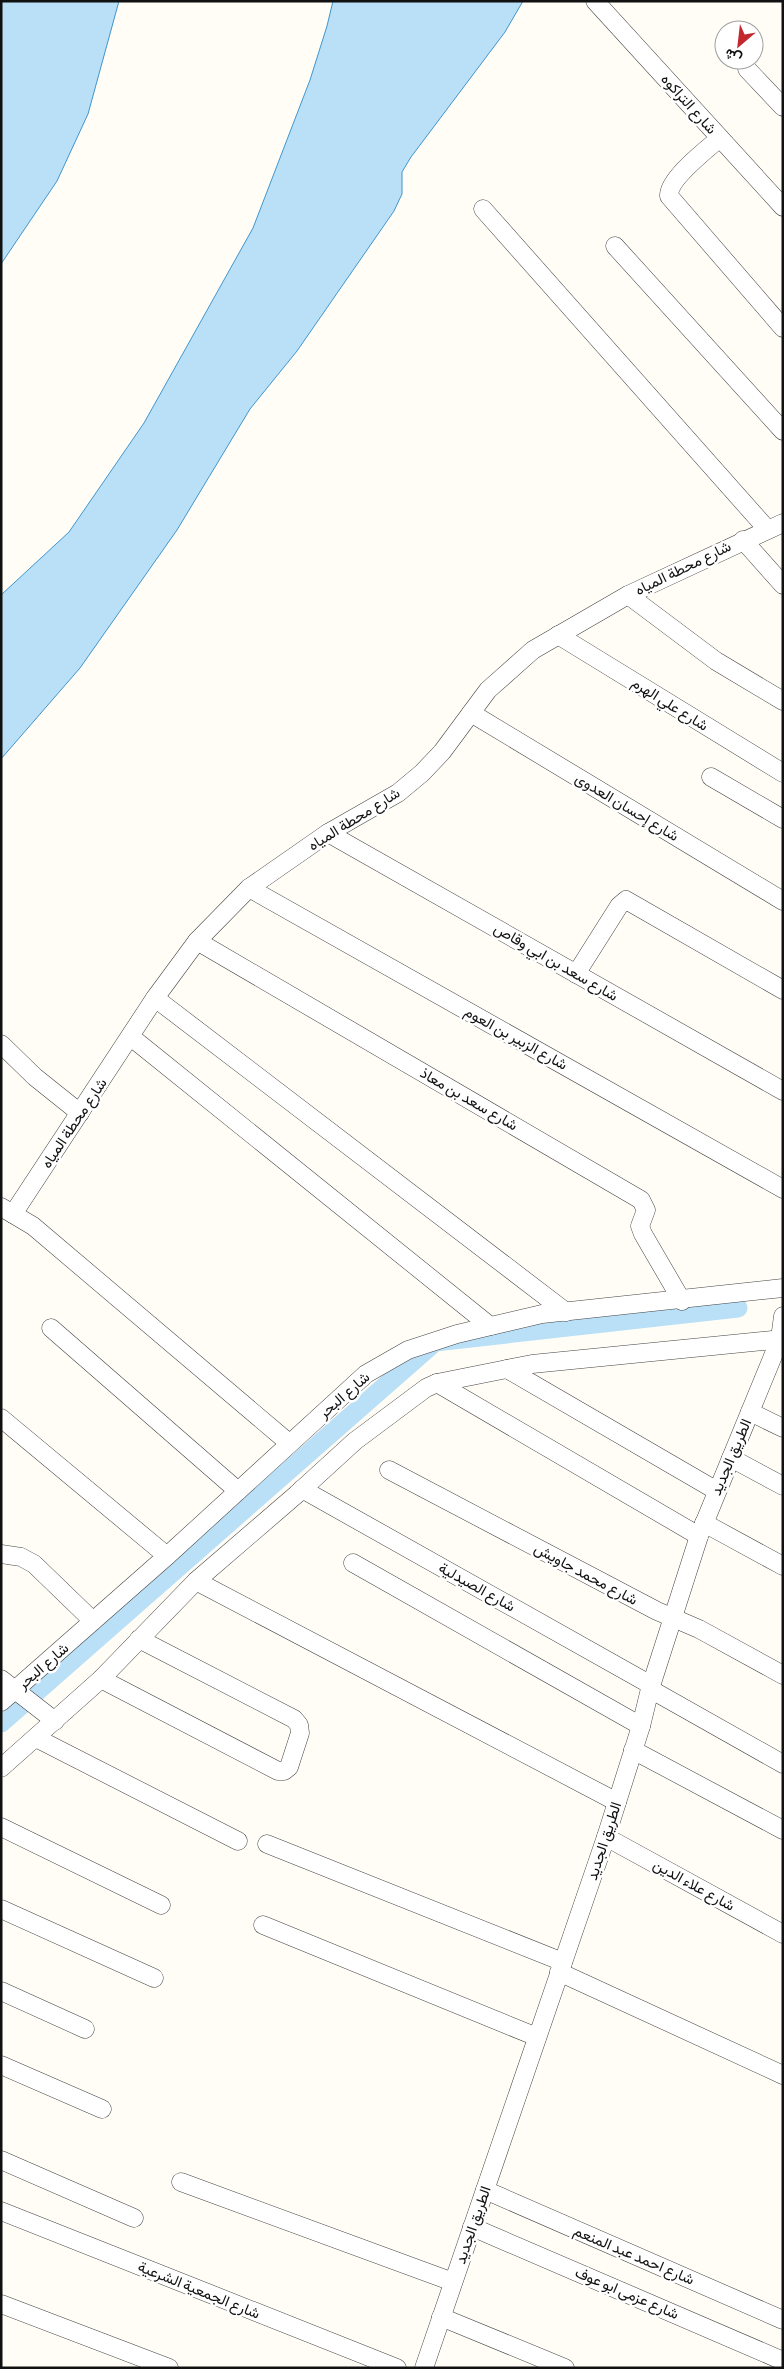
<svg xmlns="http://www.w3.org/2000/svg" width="784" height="2369" font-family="'Crimson Pro',Vazirmatn,serif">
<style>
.water{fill:#b9e0f7;stroke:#3f96cf}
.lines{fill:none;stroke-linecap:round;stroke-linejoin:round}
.canal{stroke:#b9e0f7;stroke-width:19}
.minor-casing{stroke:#444;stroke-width:19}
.minor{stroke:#fff;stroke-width:18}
.labels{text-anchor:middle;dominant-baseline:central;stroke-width:5;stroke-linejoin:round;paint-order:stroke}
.street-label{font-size:15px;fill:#111;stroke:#fff}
</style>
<rect width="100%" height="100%" fill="#fffdf5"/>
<!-- water -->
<g class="water">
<polygon points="1,1 119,1 88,114 57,181 1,264"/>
<polygon points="333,1 523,1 505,32 411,157 402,172 402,194 394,211 297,351 250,409 177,530 80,668 1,759 1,595 69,532 144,423 253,228 310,80 327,26"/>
</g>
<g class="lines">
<!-- canal -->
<polyline class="canal" points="1,1723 435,1342 738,1308"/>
<!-- minor casing -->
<g class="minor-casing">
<g id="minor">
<polyline points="595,1 783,207"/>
<polyline points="747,69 783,107"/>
<path d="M720 138C706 150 668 179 669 196L783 328"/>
<polyline points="483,209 767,529"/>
<polyline points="615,246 783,431"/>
<polyline points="743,540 783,585"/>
<polyline points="628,595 716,661 783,701"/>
<polyline points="558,635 783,773"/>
<polyline points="471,713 783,901"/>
<polyline points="711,777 783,819"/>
<polyline points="328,833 783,1091"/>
<polyline points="249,888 783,1189"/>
<polyline points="197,941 641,1200 646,1210 640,1226 643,1234 682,1301"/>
<polyline points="576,974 619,906 626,900 783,990"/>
<polyline points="155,998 566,1312"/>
<polyline points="131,1037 490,1326"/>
<polyline points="1,1044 35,1077 80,1113"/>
<polyline points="1,1207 33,1226 289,1443"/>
<polyline points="13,1214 155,998 197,941 249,888 328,833 398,793 422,773 442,752 488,690 533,650 628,595 783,523"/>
<polyline points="51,1328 238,1491"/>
<polyline points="507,1369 717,1491"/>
<polyline points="437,1383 699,1536"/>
<polyline points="750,1412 783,1428"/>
<polyline points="1,1418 167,1556"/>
<polyline points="731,1458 783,1486"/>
<polyline points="389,1470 657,1611 699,1629 783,1675"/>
<polyline points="302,1489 651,1685"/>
<polyline points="704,1523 783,1566"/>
<polyline points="1,1554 21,1557 34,1564 93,1621"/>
<polyline points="353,1563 641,1726"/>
<polyline points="196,1581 617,1802"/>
<polyline points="1,1679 55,1721"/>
<polyline points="101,1679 278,1771 284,1771 289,1767 300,1733 299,1725 294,1719 139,1639"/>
<polyline points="650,1689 783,1764"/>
<polyline points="1,1702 167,1556 366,1374 408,1350 457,1334 542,1314 783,1288"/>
<polyline points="36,1738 238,1841"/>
<polyline points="633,1750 783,1830"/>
<polyline points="1,1768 101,1679 196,1581 297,1494 355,1441 426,1388 437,1383 532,1364 783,1339"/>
<polyline points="1,1827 161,1905"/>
<polyline points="606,1837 783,1934"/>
<polyline points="267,1844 563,1962"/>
<polyline points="1,1909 154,1978"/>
<polyline points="263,1925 537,2037"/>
<polyline points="559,1972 783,2075"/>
<polyline points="1,1991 85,2029"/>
<polyline points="1,2065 102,2109"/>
<polyline points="1,2160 134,2218"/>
<polyline points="181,2182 453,2282"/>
<polyline points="485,2190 783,2320"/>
<polyline points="1,2211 397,2368"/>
<polyline points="472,2227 781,2360"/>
<polyline points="1,2304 169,2368"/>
<polyline points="441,2317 565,2368"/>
<polyline points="424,2368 606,1837 641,1726 650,1689 699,1536 780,1339 783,1316"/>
</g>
</g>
<!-- minor -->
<use href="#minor" class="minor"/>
</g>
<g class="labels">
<!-- street labels -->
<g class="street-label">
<text transform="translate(689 104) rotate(48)">شارع التراكوه</text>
<text transform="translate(683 568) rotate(-26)">شارع محطة المياه</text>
<text transform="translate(670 704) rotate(32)">شارع علي الهرم</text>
<text transform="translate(627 807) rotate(31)">شارع إحسان العدوى</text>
<text transform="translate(354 819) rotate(-32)">شارع محطة المياه</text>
<text transform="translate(556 962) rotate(30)">شارع سعد بن ابي وقاص</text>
<text transform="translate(516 1038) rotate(29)">شارع الزبير بن العوم</text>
<text transform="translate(469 1099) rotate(30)">شارع سعد بن معاذ</text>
<text transform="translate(74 1123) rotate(-56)">شارع محطة المياه</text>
<text transform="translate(344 1395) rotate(-41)">شارع البحر</text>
<text transform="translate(731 1457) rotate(-67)">الطريق الجديد</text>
<text transform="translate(586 1574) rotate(28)">شارع محمد جاويش</text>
<text transform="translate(477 1587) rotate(29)">شارع الصيدلية</text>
<text transform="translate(43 1666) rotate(-41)">شارع البحر</text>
<text transform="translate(604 1841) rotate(-72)">الطريق الجديد</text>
<text transform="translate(694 1885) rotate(29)">شارع علاء الدين</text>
<text transform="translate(473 2225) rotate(-71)">الطريق الجديد</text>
<text transform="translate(634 2255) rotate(23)">شارع احمد عبد المنعم</text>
<text transform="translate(199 2290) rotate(22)">شارع الجمعية الشرعية</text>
<text transform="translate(627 2293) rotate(23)">شارع عزمى ابو عوف</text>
</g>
</g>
<!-- border -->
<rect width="784" height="2369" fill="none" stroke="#111111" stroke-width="5"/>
<!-- north arrow -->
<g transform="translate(739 45) rotate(208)"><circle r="24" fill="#ffffff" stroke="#a0a0a0"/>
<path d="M0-4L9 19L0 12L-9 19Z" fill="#c4262e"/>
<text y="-8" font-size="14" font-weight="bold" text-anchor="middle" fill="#111111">ش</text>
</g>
</svg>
